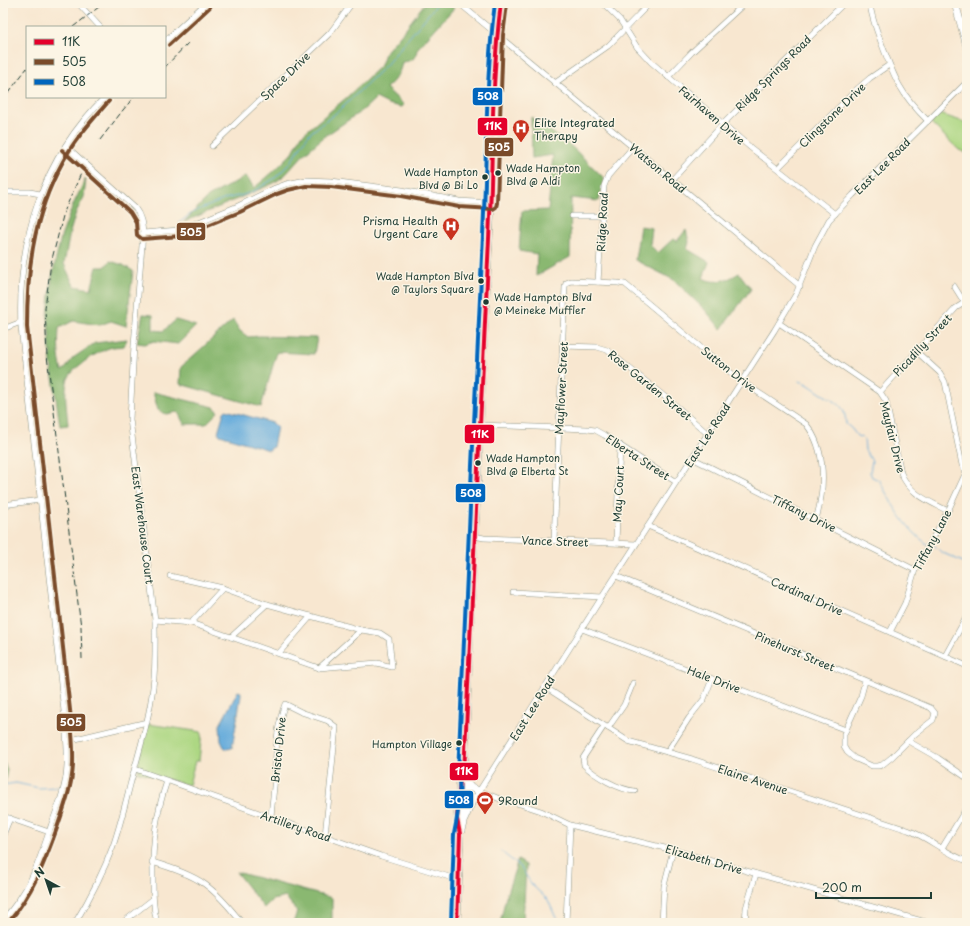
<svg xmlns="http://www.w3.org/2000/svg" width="970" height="926" font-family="'Playpen Sans',sans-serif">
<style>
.green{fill:#add783;stroke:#668a5c}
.forest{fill:#8ab871;stroke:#547a52}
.water{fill:#65abdb;stroke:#427488}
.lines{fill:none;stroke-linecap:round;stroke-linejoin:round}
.stream{stroke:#65abdb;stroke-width:1}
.minor-casing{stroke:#8c9282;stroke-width:6}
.major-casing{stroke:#8c9282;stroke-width:8}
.minor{stroke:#fff;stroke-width:5}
.major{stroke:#fff;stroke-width:7}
.rail{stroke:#1f3d34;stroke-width:1;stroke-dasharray:6 3;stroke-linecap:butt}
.bus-1-casing{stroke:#fcf5e5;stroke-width:7}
.bus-2-casing{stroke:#fcf5e5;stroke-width:7}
.bus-3-casing{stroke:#fcf5e5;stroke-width:7}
.bus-1{stroke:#e4002b;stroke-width:4}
.bus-2{stroke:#7a4b2a;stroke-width:4}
.bus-3{stroke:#0065bd;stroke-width:4}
.bus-dot{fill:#1f3d34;stroke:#fcf5e5;stroke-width:1.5}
.labels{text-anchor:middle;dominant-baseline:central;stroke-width:3;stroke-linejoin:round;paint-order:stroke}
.bus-label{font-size:10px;fill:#1f3d34;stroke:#fcf5e5;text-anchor:start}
.street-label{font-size:11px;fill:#1f3d34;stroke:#fcf5e5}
.poi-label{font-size:11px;fill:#1f3d34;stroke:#fcf5e5;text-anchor:start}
.line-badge{stroke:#fcf5e5;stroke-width:1.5}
.badge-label{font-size:11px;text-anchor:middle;font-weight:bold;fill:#fff}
</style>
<rect width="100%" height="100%" fill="#fcf5e5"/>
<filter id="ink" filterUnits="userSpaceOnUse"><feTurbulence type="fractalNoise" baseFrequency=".025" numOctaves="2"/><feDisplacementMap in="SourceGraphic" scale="8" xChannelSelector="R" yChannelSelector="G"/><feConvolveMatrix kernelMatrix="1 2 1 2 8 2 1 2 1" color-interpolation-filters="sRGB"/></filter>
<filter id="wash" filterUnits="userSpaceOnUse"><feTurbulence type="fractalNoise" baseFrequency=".012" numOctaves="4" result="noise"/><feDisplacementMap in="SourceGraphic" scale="16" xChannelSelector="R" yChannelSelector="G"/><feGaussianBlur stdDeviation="0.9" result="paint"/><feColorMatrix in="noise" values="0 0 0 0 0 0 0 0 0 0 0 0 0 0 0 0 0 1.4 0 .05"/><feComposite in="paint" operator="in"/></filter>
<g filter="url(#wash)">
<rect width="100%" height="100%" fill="#f8e7d0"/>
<!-- green -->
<g class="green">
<polygon points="940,114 967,123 967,153 959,150 931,123"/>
<polygon points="148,724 202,732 199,761 195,761 189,785 138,772 139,758"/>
</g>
<!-- forest -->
<g class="forest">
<path d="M425 3H449L454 8 417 49C416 59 412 61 402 62 400 74 395 80 386 88L404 105 402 107 388 104 376 98 363 110 325 136 304 154 285 175 274 183 184 222 208 197 246 176 254 188 272 173 293 152 302 135 346 98 381 65 385 53 406 28Z"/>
<polygon points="531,117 572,147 604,178 599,201 571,198 570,257 536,276 537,254 519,251 522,211 548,210 553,155 532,158"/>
<path d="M86 178 84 197 76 212 70 232 64 264 74 286 91 289 97 267H105L110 261 123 265 133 271 126 326 111 321 100 325 73 321 59 328C58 342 58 357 62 371L66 368 73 358 95 343 127 339 124 346C119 347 114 346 109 348 96 353 70 368 67 382 64 396 67 411 68 425L60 426 51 364 48 315 52 277 61 237 73 205Z"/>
<path d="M640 226 652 228 650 245 658 253 673 239 677 241 686 230 689 242 687 249 709 262 703 278C715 285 728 280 739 273L751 289 721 329 706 311 674 280 635 260Z"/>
<polygon points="143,314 153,315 153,330 163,331 176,320 196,326 178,344 154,341 145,344 137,343"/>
<polygon points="233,320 240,331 248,337 260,336 317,338 314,354 277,352 261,407 180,384 181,367"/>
<polygon points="153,392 214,407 218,412 206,424 184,424 178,412 166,414 158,410"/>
<polygon points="3,761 7,769 3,797"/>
<polygon points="518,860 526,865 523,923 500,923 506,896"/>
<polygon points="236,872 332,898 332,923 293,923 297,912 286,897 272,900 264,908"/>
</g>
<!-- water -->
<g class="water">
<polygon points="226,410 273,423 277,427 273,447 269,450 220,435 218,432 224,412"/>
<polygon points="238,691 241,692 241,696 232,748 227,749 224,747 221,741 220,725"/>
</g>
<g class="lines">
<!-- stream -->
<g class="stream">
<polyline points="179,223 193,212 228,198 243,195 254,191 275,178 290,163 309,134 341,109 386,65 438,3"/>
<path d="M799 381C808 383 814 389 822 394 837 403 845 404 846 424L851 428 858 437 862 436 864 438 865 450 872 461 870 472 872 477 879 480C892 504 905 528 927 544"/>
<polyline points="932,545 934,545 941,552 967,564"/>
<polyline points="3,785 16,783 39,788 57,787"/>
<polyline points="501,851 505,855 521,867 532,885 548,900 556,918 559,921 563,923"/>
</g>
</g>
</g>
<g filter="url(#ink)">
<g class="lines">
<!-- minor casing -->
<g class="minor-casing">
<g id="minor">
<polyline points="78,3 100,27"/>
<polyline points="459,3 800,286"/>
<polyline points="603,3 620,20 637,47 651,62 751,148 835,214"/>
<path d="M870 3C871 16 876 29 881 42 894 77 900 94 928 121"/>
<polyline points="165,41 206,3"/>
<polyline points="668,77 692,52 745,3"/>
<polyline points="555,83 608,46 650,3"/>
<path d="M66 146 135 208C141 216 142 223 143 233L134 345 130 419 155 620C155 642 156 665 153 687 149 720 139 752 130 785 125 805 120 826 113 846 103 873 90 898 75 923"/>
<polyline points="212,146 330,33 352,3"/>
<polyline points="778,168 856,90 870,78 889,65"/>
<polyline points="672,180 723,124 844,3"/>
<polyline points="3,192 30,192 40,194"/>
<polyline points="572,216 602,216"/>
<polyline points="143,233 179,230 238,206 275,188 286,184 306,180 331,181 402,190 459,201 491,203"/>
<polyline points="598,282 604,186 608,176 633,147"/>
<polyline points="954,286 964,302"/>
<path d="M779 323 880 392 886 401 901 473C909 494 929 501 948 511"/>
<polyline points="3,329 21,322"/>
<polyline points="563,346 597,347 607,350 675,405 708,434"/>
<polyline points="916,351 940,373 945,382 962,465 966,471"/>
<polyline points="880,392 956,308 967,301"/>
<polyline points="480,425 587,429 595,430 604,435 676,482"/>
<polyline points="692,458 915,570"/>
<polyline points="3,505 40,500"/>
<polyline points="648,526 967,666"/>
<polyline points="474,536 484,538 636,544"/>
<path d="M554 541 565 287 566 283 571 281 618 283 625 284 741 381 806 424C827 450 825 490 816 519"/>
<polyline points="616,543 620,445"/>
<polyline points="616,576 931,708 935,713 933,720 915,734 892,757 882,765 878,766 872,766 854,758 847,752 844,747 844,734 861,696 865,681"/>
<polyline points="513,592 602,597"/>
<polyline points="155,620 191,623 319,668 377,663 392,667 389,639 380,633 361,630 267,604 223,588 170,576"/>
<polyline points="191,623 223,588"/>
<polyline points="582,629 846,730"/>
<polyline points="890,632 905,603 915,570 948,511 967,470"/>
<polyline points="231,637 267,604"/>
<polyline points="279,653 311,616"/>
<polyline points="945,656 967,616"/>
<polyline points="319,668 361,630"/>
<path d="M545 687 628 741 692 759 908 830C929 838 946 854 967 861"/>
<path d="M604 726 583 758 584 765C595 776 619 790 635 791"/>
<polyline points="608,728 624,705 633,683"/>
<polyline points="67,741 147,722"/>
<polyline points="908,741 938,758 967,778"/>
<polyline points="667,752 689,718 704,699 712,679"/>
<polyline points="135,769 381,856 459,880"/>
<polyline points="480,791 500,799 520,804 541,811 570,825 673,850 929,923"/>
<polyline points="3,816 49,832"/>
<path d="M271 817C272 803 274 790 275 776 276 752 276 727 285 704L301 712 328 721 336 727 325 836"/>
<polyline points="465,820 474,799 602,597 774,331 796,294 815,246 829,220 853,195 967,82"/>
<polyline points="3,835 10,818"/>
<polyline points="942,848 967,807"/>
<path d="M152 862C200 876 212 885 242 923"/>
<path d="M3 920C31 889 38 864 51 826 58 806 66 788 67 766 68 751 66 736 65 720L21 327C17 240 42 159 105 97"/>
<polyline points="122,923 153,899"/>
<path d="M157 923C153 908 153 893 153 877 152 844 156 813 167 781"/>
<polyline points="566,923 570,825"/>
<polyline points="662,923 664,886 673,850"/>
<polyline points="745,923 746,908 756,874"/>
</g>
</g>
<!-- major casing -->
<g class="major-casing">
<g id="major">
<polyline points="955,3 967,46"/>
<polyline points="466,782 471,788 480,791"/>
<polyline points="460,834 457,822 460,778 464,774"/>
<polyline points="457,923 460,834 463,823 466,781 466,777 464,774 473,561 477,494 482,372 491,203 497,35 501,3"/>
</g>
</g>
<!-- minor -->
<use href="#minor" class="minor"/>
<!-- major -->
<use href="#major" class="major"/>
<!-- rail -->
<g class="rail">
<polyline points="73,27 104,3"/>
<polyline points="165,67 189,42"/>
<polyline points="3,100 27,68"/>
<polyline points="100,140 123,110 134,97"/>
<polyline points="82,659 81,627 47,356 45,308 51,263 64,212 83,169"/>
</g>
<!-- bus-1 casing -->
<g class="bus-1-casing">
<path id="bus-1" d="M457 923 460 834 457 819 460 778 464 774C472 596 480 417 489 239 493 161 491 80 501 3"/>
</g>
<!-- bus-2 casing -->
<g class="bus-2-casing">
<g id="bus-2">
<polyline points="169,45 210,7"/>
<polyline points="62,150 130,212 136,222 137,235 142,239 181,236 240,212 277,194 288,190 306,186 331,187 401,196 459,207 493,209 496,207 497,203 503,35 507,4"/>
<path d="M8 923C33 893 44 864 57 828 63 810 70 793 72 775 75 756 72 738 71 719L27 327C27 262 35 207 69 151 80 133 95 117 109 101"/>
</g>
</g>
<!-- bus-3 casing -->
<g class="bus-3-casing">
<path id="bus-3" d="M451 923 454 834C458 815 462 792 458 774 466 594 474 415 483 235 487 158 485 80 495 3"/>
</g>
<!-- bus-1 -->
<use href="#bus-1" class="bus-1"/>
<!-- bus-2 -->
<use href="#bus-2" class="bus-2"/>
<!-- bus-3 -->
<use href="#bus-3" class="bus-3"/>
</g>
</g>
<!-- icons -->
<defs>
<g id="hospital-pin" transform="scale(0.9)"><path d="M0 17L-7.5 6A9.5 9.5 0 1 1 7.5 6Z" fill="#c8321e" stroke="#fcf5e5"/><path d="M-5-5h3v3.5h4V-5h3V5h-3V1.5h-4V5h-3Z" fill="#fff"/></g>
<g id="stadium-pin" transform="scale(0.9)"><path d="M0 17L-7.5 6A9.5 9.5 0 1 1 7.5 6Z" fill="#c8321e" stroke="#fcf5e5"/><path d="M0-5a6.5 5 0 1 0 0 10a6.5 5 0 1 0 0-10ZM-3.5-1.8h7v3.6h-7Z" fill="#fff"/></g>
</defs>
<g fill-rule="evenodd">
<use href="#hospital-pin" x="521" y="128"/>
<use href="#hospital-pin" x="451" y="226"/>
<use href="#stadium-pin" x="485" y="800"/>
</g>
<!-- markers -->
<g class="bus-dot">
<circle cx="498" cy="173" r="3.5"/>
<circle cx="485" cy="177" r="3.5"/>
<circle cx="481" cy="281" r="3.5"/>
<circle cx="486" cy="302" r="3.5"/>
<circle cx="478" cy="463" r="3.5"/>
<circle cx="459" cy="743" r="3.5"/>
</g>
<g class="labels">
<!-- bus labels -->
<g class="bus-label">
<text x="506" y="167">Wade Hampton<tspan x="506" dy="13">Blvd @ Aldi</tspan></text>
<text x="478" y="171" text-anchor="end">Wade Hampton<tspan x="478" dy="13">Blvd @ Bi Lo</tspan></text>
<text x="474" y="275" text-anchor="end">Wade Hampton Blvd<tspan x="474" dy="13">@ Taylors Square</tspan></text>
<text x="494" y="296">Wade Hampton Blvd<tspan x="494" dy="13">@ Meineke Muffler</tspan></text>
<text x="486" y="457">Wade Hampton<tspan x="486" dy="13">Blvd @ Elberta St</tspan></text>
<text x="452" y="743" text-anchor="end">Hampton Village</text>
</g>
<!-- street labels -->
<g class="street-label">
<text transform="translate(773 73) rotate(-45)">Ridge Springs Road</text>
<text transform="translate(285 76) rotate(-44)">Space Drive</text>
<text transform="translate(712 115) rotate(41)">Fairhaven Drive</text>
<text transform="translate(832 115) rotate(-44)">Clingstone Drive</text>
<text transform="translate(882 166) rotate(-45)">East Lee Road</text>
<text transform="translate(658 168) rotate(40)">Watson Road</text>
<text transform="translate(602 222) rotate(-87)">Ridge Road</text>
<text transform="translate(922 345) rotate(-47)">Picadilly Street</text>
<text transform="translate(729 369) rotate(38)">Sutton Drive</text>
<text transform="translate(650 385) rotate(39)">Rose Garden Street</text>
<text transform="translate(561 388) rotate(-87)">Mayflower Street</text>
<text transform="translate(707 435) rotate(-57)">East Lee Road</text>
<text transform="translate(893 437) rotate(76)">Mayfair Drive</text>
<text transform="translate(638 457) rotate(33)">Elberta Street</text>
<text transform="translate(618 494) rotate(-87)">May Court</text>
<text transform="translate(804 513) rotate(26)">Tiffany Drive</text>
<text transform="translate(143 525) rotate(83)">East Warehouse Court</text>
<text transform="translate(932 540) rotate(-62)">Tiffany Lane</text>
<text transform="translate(555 541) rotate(2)">Vance Street</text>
<text transform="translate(807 596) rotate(24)">Cardinal Drive</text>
<text transform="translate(795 651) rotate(23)">Pinehurst Street</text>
<text transform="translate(714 679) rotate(21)">Hale Drive</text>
<text transform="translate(532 708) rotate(-58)">East Lee Road</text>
<text transform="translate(278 750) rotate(-84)">Bristol Drive</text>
<text transform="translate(753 779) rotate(18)">Elaine Avenue</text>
<text transform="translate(296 826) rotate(19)">Artillery Road</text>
<text transform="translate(704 859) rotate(16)">Elizabeth Drive</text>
</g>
<!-- poi labels -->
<g class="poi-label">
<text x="534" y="122">Elite Integrated<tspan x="534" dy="13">Therapy</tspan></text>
<text x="438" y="220" text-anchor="end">Prisma Health<tspan x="438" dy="13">Urgent Care</tspan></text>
<text x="498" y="800">9Round</text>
</g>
</g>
<g class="line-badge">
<rect x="472" y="87" width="31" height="19" rx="4" fill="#0065bd"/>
<rect x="477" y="117" width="31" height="19" rx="4" fill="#e4002b"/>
<rect x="484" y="137" width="30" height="20" rx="4" fill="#7a4b2a"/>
<rect x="176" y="222" width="30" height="19" rx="4" fill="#7a4b2a"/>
<rect x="464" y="424" width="31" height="20" rx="4" fill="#e4002b"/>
<rect x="455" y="483" width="31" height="20" rx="4" fill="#0065bd"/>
<rect x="56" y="713" width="30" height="19" rx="4" fill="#7a4b2a"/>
<rect x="449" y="762" width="30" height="19" rx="4" fill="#e4002b"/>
<rect x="444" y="790" width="30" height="19" rx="4" fill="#0065bd"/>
</g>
<g class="badge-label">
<text x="488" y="100">508</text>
<text x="493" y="130">11K</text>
<text x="499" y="151">505</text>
<text x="191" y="236">505</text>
<text x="480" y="438">11K</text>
<text x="471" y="497">508</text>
<text x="71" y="726">505</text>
<text x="464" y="775">11K</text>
<text x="459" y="804">508</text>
</g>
<!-- margin -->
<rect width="970" height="926" fill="none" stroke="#fcf5e5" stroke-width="16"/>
<!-- legend -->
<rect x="26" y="26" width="140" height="72" fill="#fcf5e5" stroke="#a4ab9e"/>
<rect x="34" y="39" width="20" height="6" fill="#e4002b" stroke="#a4ab9e"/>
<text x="62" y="46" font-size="12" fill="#1f3d34">11K</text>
<rect x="34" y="59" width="20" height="6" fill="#7a4b2a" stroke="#a4ab9e"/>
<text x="62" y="66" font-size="12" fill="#1f3d34">505</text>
<rect x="34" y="79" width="20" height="6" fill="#0065bd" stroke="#a4ab9e"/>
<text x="62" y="86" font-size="12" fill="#1f3d34">508</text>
<!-- north arrow -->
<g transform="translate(46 880) rotate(320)" stroke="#fcf5e5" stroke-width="3" paint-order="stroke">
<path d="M0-3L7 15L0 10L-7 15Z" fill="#1f3d34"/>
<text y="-6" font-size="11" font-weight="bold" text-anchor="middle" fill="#1f3d34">N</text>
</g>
<!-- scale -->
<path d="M816 892v6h115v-6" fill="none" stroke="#1f3d34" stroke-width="2"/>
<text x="822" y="892" font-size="12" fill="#1f3d34" stroke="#fcf5e5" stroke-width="3" paint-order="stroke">200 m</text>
</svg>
